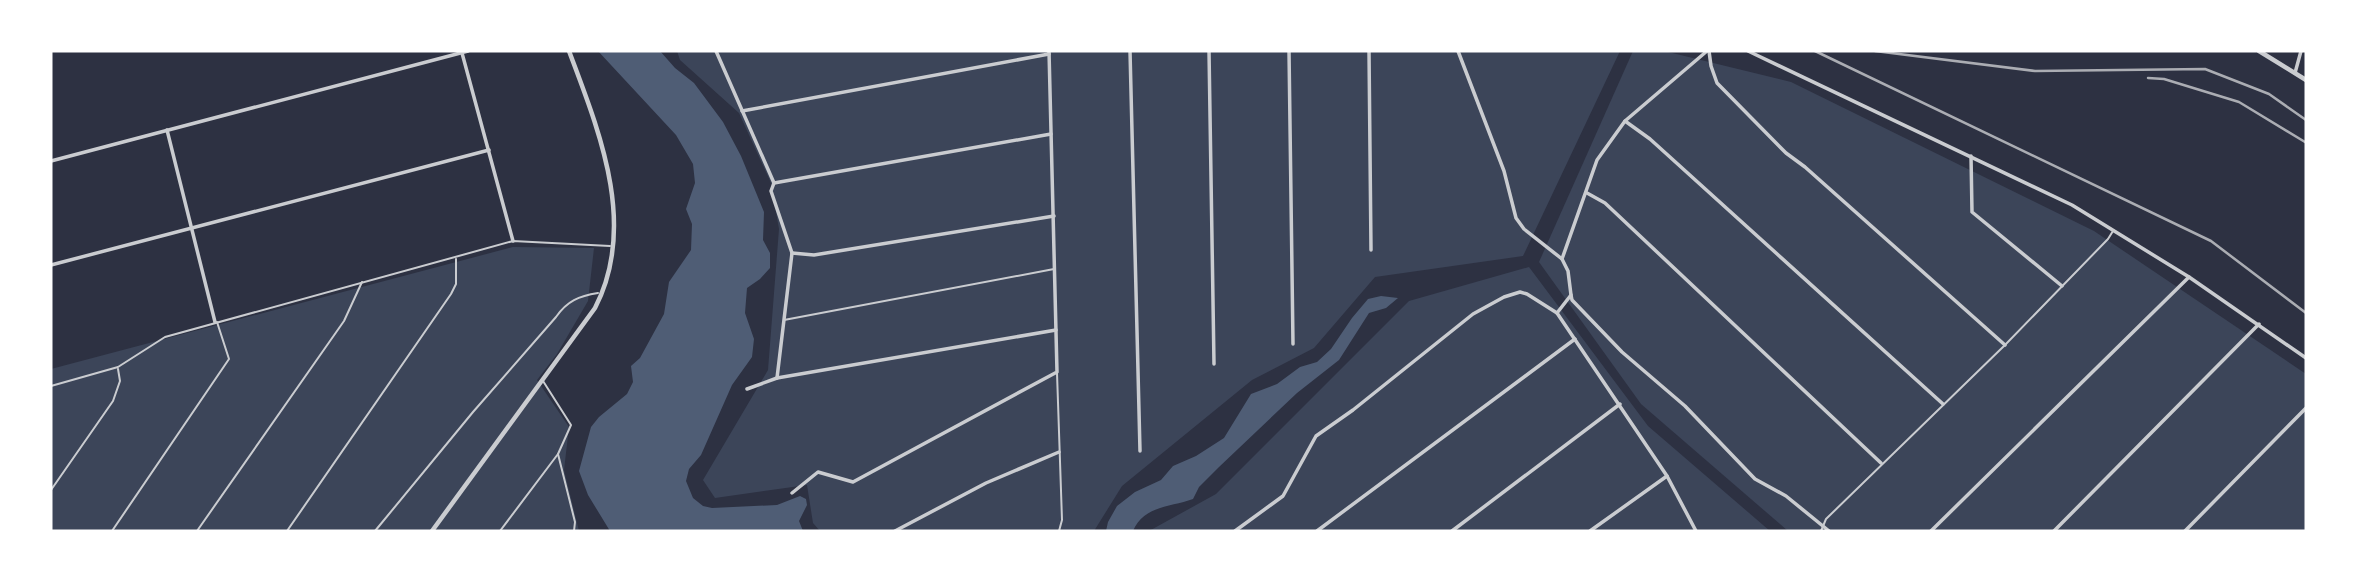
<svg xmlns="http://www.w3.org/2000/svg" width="2357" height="582" font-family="'Crimson Pro',serif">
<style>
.green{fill:#3c4559}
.water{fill:#4f5d75}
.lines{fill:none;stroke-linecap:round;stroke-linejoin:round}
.service{stroke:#caccd0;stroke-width:2}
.minor{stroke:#caccd0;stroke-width:3.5}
.tertiary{stroke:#caccd0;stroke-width:4.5}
.rail{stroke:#abadb3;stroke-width:2.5}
</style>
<rect width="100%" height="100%" fill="#2d3142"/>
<!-- green -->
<g class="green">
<polygon points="677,51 1620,51 1523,256 1375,277 1314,348 1252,380 1122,486 1094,531 820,531 813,523 807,485 715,498 703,480 768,370 779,229 771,183 739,113 680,60"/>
<polygon points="1633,51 1664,51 1791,82 2094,231 2306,374 2306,531 1788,531 1641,404 1539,262"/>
<polygon points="513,247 594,248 588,301 557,354 537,380 569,427 564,470 579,531 51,531 51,369"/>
<polygon points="1529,267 1648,426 1770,531 1149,531 1216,494 1409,301"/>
</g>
<!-- water -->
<g class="water">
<polygon points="598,51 660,51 675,68 694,83 723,122 741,156 764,212 763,240 770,253 770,268 760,279 747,288 745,313 754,339 752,357 732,385 701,455 689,469 686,481 693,498 703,506 712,508 777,505 800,496 806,499 807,505 799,521 803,531 610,531 588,495 579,471 591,427 599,417 627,394 633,382 631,366 640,358 664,314 669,282 691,250 692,224 686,209 695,183 693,164 676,135"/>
<path d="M1381 296 1398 298 1386 308 1369 313 1339 360 1297 393 1219 467 1199 487 1193 499C1171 507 1143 506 1133 531H1106L1108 522 1117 506 1135 492 1161 480 1173 466 1196 456 1224 438 1251 394 1277 384 1300 367 1317 362 1331 349 1352 318 1368 299Z"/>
</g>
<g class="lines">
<!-- service -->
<g class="service">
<polyline points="784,320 1054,269"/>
<polyline points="1057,373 1062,520 1059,531"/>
<polyline points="51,386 118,367 165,337 513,241 610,246"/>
<polyline points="558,454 575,522 574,531"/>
<polyline points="51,490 113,401 120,381 118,369"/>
<polyline points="112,531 229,359 217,322"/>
<polyline points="197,531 344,321 362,282"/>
<polyline points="287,531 451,294 456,284 456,259"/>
<path d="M375 531 473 412 556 317C567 301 579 296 598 293"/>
<polyline points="500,531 558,454 571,425 543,381"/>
<polyline points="1821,531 1826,519 2005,345 2108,239 2113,231"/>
</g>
<!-- minor -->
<g class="minor">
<polyline points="716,51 774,183 771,191 792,253 777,378"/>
<polyline points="1130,51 1140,451"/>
<polyline points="1209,51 1214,364"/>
<polyline points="1289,51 1293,344"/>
<polyline points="1369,51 1371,250"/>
<polyline points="1458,51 1504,171 1516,218 1524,229 1562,259"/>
<polyline points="1709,51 1711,66 1717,83 1786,153 1805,167 2005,345"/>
<polyline points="1748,51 2072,205 2189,277 2306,358"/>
<polyline points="462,53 513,241"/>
<polyline points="2295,73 2301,51"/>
<polyline points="742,111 1049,54"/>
<polyline points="1625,121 1650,139 1943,404"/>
<polyline points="167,130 215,322"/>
<polyline points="1971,156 1972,212 2062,286"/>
<polyline points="51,161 468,51"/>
<polyline points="774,183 1051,134"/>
<polyline points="1587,193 1605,203 1881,463"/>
<polyline points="792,253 814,255 1054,216"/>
<polyline points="51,265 489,150"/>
<polyline points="1571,295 1572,300 1622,352 1685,406 1755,479 1786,496 1829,531"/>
<polyline points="1557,313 1571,295 1568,271 1562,259 1597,160 1625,121 1707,51"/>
<polyline points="747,389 777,378 1056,330"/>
<polyline points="792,493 818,472 853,482 1057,372 1049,51"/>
<polyline points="895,531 986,483 1059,452"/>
<polyline points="1235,531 1283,496 1316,436 1353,410 1473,314 1504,297 1520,292 1527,294 1557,313 1667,476 1696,531"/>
<polyline points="1317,531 1575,339"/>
<polyline points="1452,531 1620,404"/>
<polyline points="1590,531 1667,476"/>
<polyline points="1931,531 2189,277"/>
<polyline points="2054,531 2259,324"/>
<polyline points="2185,531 2306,408"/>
</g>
<!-- tertiary -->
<g class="tertiary">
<polyline points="2259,51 2306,80"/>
<path d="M432 531 595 308C638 225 599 131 569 51"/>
</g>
<!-- rail -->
<g class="rail">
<polyline points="1815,51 2211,241 2306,313"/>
<polyline points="1875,51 2035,71 2205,69 2269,94 2306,120"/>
<polyline points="2148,78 2164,79 2239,102 2305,142"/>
</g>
</g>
<!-- border -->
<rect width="2357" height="582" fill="none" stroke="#ffffff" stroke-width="105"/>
</svg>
